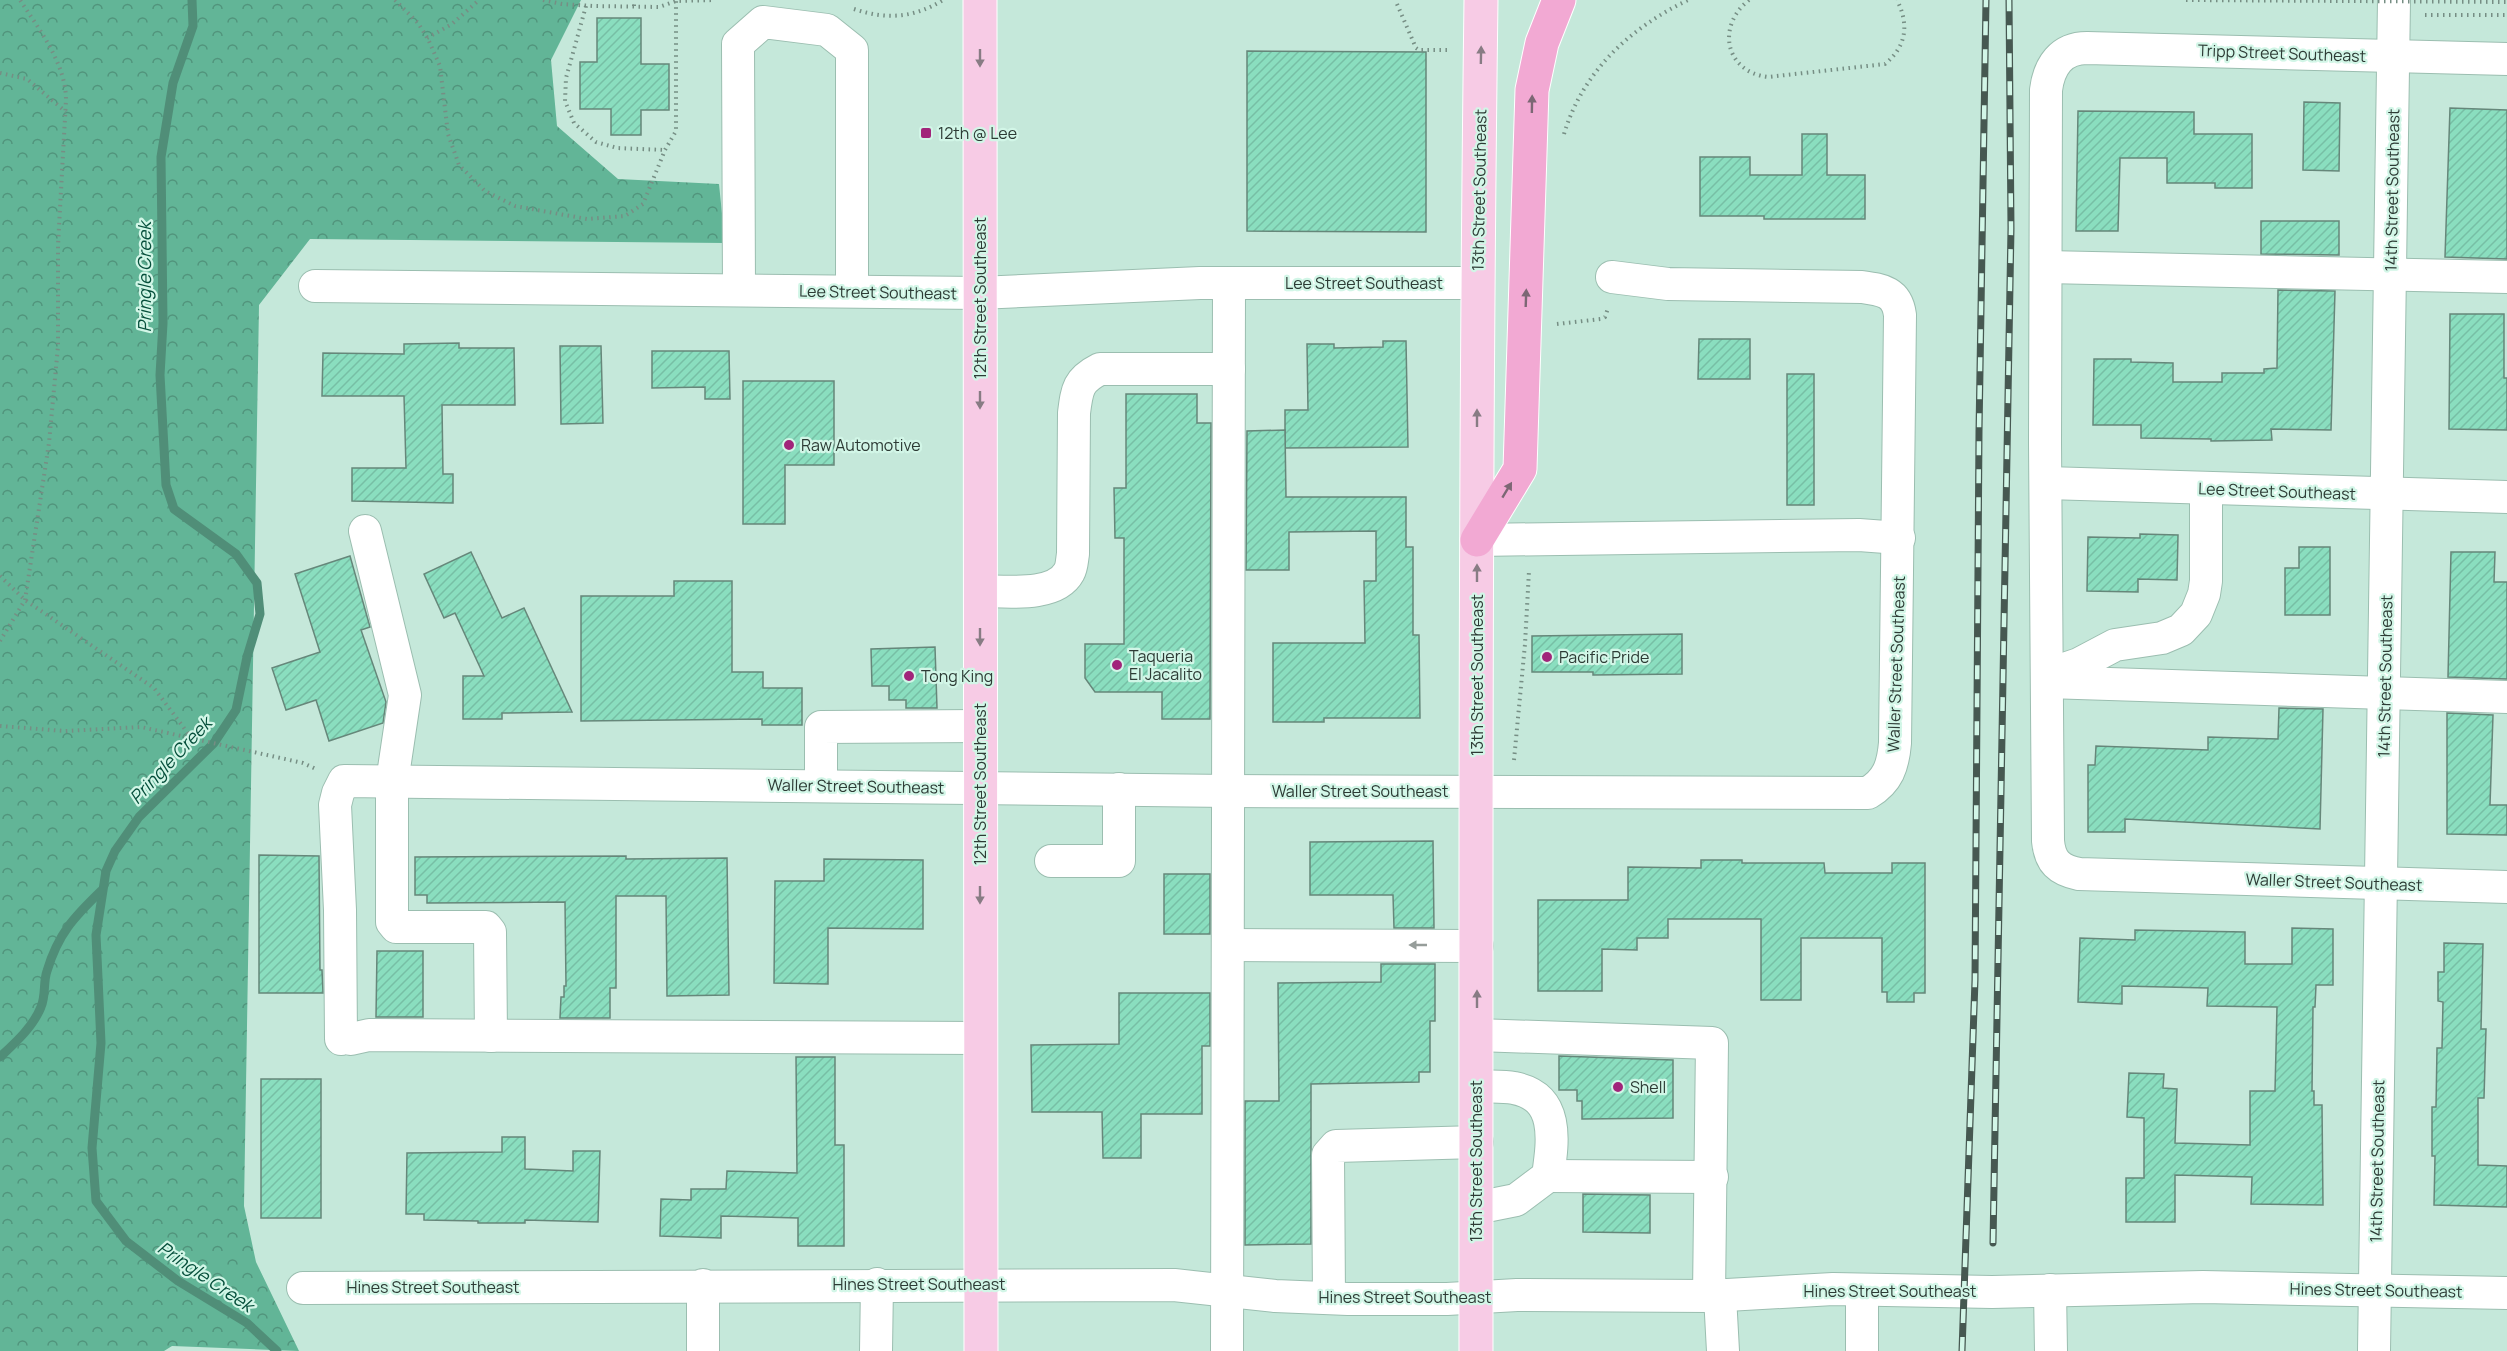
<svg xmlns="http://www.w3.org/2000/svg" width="2507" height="1351" font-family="Manrope,sans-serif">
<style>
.forest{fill:url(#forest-crowns)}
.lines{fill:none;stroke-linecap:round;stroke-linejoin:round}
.stream{stroke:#508e78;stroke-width:9}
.building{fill:url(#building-hatch);stroke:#66877a;stroke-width:1.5}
.minor-casing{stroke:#9bbeb0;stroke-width:34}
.major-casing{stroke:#fff;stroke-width:35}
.highway-casing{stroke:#fff;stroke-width:35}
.path{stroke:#768e84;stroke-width:4;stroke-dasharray:1.5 4.5;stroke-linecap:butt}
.minor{stroke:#fff;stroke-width:32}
.major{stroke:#f7cbe5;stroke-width:33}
.highway{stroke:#f2a9d3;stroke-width:33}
.rail-casing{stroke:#465851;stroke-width:7}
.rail{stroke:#d2f6e7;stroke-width:4.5;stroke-dasharray:14;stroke-linecap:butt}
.path-bridge{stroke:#768e84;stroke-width:4;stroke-dasharray:1.5 4.5;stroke-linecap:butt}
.oneway{fill:#887c84}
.oneway2{fill:#7c6774}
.oneway3{fill:#969d9a}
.poi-dot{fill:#a1257a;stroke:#d2f6e7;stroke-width:2}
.labels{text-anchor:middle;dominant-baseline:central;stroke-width:4.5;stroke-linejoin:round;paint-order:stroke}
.street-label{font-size:16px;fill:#2d3b35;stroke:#d2f6e7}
.poi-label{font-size:16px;fill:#2d3b35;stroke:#d2f6e7;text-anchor:start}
.water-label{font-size:18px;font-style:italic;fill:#064f3b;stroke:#d2f6e7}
</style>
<defs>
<pattern id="forest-crowns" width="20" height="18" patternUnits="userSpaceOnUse" patternTransform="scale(1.5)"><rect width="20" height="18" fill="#62b597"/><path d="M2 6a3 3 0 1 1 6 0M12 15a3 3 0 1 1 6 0" fill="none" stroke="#51947c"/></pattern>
<pattern id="building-hatch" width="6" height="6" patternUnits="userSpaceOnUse" patternTransform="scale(1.5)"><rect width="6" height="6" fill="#8adebf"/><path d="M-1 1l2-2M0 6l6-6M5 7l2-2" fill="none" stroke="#77bfa5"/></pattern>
</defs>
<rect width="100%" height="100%" fill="#c5e8da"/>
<!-- forest -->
<polygon class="forest" points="0,0 581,0 551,60 557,126 618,179 719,184 725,243 310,239 259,305 244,1206 256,1262 299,1351 172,1346 164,1351 0,1351"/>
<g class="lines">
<!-- stream -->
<g class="stream">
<polyline points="192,0 193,26 173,83 161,157 163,323 160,375 166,485 174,509 236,554 257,583 260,614 247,657 236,710 214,743 139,817 115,851 106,871 96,935 101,1043 92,1148 96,1201 126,1241 178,1281 247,1323 277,1351"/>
<path d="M0 1057C15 1043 33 1027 41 1007 46 996 43 982 47 971 58 934 74 917 101 891"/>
</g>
</g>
<!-- building -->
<g class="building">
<polygon points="597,18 641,18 641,64 669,64 669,110 641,110 641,135 611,135 611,109 580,109 580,62 597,62"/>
<polygon points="1247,51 1426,52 1426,232 1247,231"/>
<polygon points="2304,102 2340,103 2339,171 2303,170"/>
<polygon points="2450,108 2507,110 2507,259 2445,257"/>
<polygon points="2078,111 2194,112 2194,134 2252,134 2252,188 2215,188 2215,183 2167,183 2167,158 2120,158 2118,231 2076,231"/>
<polygon points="1802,134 1827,134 1827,175 1865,175 1865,219 1764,219 1764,216 1700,216 1700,157 1750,157 1750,175 1802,175"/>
<polygon points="2261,221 2339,221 2339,255 2261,254"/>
<polygon points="2278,290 2335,291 2331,430 2271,429 2272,440 2211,441 2211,439 2141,438 2141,425 2093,425 2094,359 2131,359 2131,362 2173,363 2173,382 2222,382 2222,373 2264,373 2264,369 2277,368"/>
<polygon points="2450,314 2504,314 2504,378 2507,378 2507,430 2449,429"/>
<polygon points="1699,339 1750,339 1750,379 1698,379"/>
<polygon points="1383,341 1406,341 1408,447 1285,448 1285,410 1308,410 1307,344 1334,344 1334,348 1383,347"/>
<polygon points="459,343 459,348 514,348 515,405 442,405 443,474 453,474 453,503 352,501 352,468 406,468 404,396 322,396 323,353 404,354 404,344"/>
<polygon points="560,346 601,346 603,423 561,424"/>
<polygon points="652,351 729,351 730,399 705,399 705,387 652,388"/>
<rect x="1787" y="374" width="27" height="131"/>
<polygon points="743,381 834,381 834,465 785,465 785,524 743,524"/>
<polygon points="1126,394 1197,394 1197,423 1211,423 1210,719 1162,719 1162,692 1095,692 1085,678 1085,644 1124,644 1124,538 1115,538 1114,488 1126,488"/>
<polygon points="1285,430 1286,497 1406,497 1406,547 1413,547 1413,635 1419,635 1420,718 1324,718 1324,722 1273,722 1273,643 1365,643 1364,581 1376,581 1376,531 1289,532 1289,570 1246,570 1247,431"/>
<polygon points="2140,534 2178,535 2177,580 2138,579 2138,592 2087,591 2088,537 2140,538"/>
<polygon points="2299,547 2330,547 2330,615 2285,615 2285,568 2299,568"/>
<polygon points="471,552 502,618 524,608 572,712 502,713 502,719 463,719 463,676 484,676 455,613 444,618 424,574"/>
<polygon points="2451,552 2495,552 2494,582 2507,582 2507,679 2448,677"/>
<polygon points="350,556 370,627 361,630 386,702 383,723 329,741 316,700 286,710 272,668 320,652 295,574"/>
<polygon points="674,581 732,581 732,672 763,672 763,688 802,688 802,725 762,725 762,719 581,721 581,596 674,596"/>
<polygon points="1682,634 1682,674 1593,675 1593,672 1532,672 1532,636"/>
<polygon points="935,647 937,708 906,708 906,700 889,700 889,686 872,686 871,649"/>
<polygon points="2279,708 2323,709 2320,829 2125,819 2125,832 2088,832 2088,765 2095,765 2096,746 2208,750 2208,737 2278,739"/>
<polygon points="2447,713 2493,715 2490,805 2507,805 2507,835 2447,834"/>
<polygon points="1433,841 1434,928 1394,928 1393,895 1310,895 1310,842"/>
<polygon points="259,855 319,856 320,970 322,970 323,993 259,993"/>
<polygon points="626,856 626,859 727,858 729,995 667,996 666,896 616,896 616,988 610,988 610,1018 560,1018 561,997 564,997 564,986 566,986 565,902 427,903 427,895 415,895 415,857"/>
<polygon points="824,859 923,860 923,929 828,928 828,984 774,983 775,881 824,881"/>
<polygon points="1701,860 1742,860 1742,863 1824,863 1825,873 1892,873 1892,863 1925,863 1925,993 1914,993 1914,1002 1887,1002 1887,992 1882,992 1882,938 1801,938 1801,1000 1761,1000 1761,919 1668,919 1668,938 1637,938 1637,950 1602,949 1602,991 1538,991 1538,900 1628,900 1628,867 1701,868"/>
<rect x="1164" y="874" width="46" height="60"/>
<polygon points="2292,928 2333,929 2333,985 2316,985 2315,1007 2313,1007 2312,1091 2314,1091 2314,1105 2322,1105 2323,1205 2251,1204 2252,1177 2175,1175 2175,1222 2126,1222 2126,1178 2144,1178 2144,1118 2127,1117 2129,1073 2164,1074 2163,1088 2177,1089 2175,1143 2250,1145 2250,1091 2275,1091 2277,1007 2207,1006 2208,988 2122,986 2122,1004 2078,1002 2080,938 2135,940 2135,930 2245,932 2245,964 2292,964"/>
<polygon points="2444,943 2483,944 2481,1029 2486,1029 2484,1098 2478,1098 2478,1165 2507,1166 2507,1207 2434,1205 2435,1156 2432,1156 2432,1107 2436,1107 2437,1048 2442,1048 2443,1002 2438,1001 2438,972 2444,972"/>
<polygon points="377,951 423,951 423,1017 376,1017"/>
<polygon points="1381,964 1435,964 1435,1021 1430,1021 1430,1072 1419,1072 1419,1082 1311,1084 1311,1244 1245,1245 1245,1101 1279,1101 1278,983 1381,982"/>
<polygon points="1119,993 1210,993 1210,1046 1202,1046 1202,1114 1141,1114 1141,1158 1103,1158 1102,1112 1032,1112 1031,1045 1119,1044"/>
<polygon points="1559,1056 1673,1060 1673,1118 1582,1119 1582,1101 1577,1101 1577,1090 1559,1090"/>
<polygon points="796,1057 835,1057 835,1145 844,1145 844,1246 798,1246 798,1218 721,1216 721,1238 660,1236 661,1199 691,1200 691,1189 726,1189 727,1171 797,1173"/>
<rect x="261" y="1079" width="60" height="139"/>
<polygon points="502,1137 525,1137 525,1169 573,1171 573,1151 600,1151 598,1222 525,1220 525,1223 478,1223 478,1221 424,1220 424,1214 406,1214 407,1153 502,1152"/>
<polygon points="1583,1194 1650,1195 1650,1233 1583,1232"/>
</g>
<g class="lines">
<!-- minor casing -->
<g class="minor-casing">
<g id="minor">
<path d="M2507 59 2087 48C2061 48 2049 66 2046 90L2045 443 2048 841C2050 862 2059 870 2079 874L2507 887"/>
<polyline points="2046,267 2507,277"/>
<polyline points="315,286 979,293 1200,283 1478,283"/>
<polyline points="739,290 738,44 763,22 827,30 852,50 852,291"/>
<polyline points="2047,483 2507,497"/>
<polyline points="365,531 405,695 392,782 392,922 396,927 486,927 490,932 491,1036"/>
<polyline points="1477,540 1859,535 1899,538"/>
<path d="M980 591C1005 591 1055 598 1069 572 1072 567 1072 559 1073 554L1074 413C1077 389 1078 380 1100 369H1229"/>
<polyline points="2047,675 2079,664 2115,645 2162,638 2181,630 2196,614 2204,594 2206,581 2206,488"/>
<polyline points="2047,682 2507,697"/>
<polyline points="821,786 821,727 980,726"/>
<polyline points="1051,861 1119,861 1119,789"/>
<polyline points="1228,945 1477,946"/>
<polyline points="1477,1035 1712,1043 1709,1296"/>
<path d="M341 1039 340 910 335 805 338 793 344 781 1229 791 1868 793C1888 781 1893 766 1895 743L1900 315C1897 292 1883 290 1862 287L1668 284 1612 277"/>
<polyline points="351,1039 369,1035 980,1038"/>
<polyline points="1548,1176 1712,1177"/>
<path d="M1476 1208 1516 1200 1548 1176C1553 1141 1560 1097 1514 1088 1502 1086 1489 1087 1477 1086"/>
<polyline points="703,1285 703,1351"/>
<polyline points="303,1288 1174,1285 1275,1296 1348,1299 1447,1299 1517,1295 1709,1296 1833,1289 1992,1292 2203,1287 2507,1293"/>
<polyline points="1862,1290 1862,1351"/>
<polyline points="2050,1290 2051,1351"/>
<polyline points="1720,1296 1723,1351"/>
<polyline points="1329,1298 1328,1155 1336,1146 1477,1142"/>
<polyline points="876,1351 877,1284"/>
<polyline points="1227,1351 1229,283"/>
<polyline points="2374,1351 2394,0"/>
</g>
</g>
<!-- major casing -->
<g class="major-casing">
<g id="major">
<polyline points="980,0 981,1351"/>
<path d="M1476 1351C1476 901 1475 450 1481 0"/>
</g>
</g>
<!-- highway casing -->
<g class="highway-casing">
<polyline id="highway" points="1477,540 1520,469 1532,90 1542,43 1559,0"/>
</g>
<!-- path -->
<g class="path">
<polyline points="395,0 418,23 428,39 440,66 448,134 459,165 485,191 515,206 587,219 625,216 643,204 665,150 676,131 676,1"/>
<polyline points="543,0 562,4 593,6 659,7 676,1 715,0"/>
<path d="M1749 0C1716 26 1725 72 1768 77L1885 64C1907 46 1909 24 1897 0"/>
<polyline points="1397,4 1416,48 1419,50 1449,50"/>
<polyline points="586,6 566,78 565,101 574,123 596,142 617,148 665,150"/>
<polyline points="634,6 634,0"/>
<path d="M854 9C887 20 914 18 943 0"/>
<polyline points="2425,15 2507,15"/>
<polyline points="427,38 452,24 479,0"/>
<polyline points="0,73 27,79 66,112"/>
<path d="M1564 134C1583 71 1630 28 1688 0"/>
<polyline points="1557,324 1601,319 1605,317 1608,308"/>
<polyline points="0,576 25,600 154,688 190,736"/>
<path d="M0 641 25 600 49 443 58 346V245L66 100C66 64 39 29 20 0"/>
<polyline points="0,726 65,731 141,727 303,763 316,769"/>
<polyline points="1514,760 1525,644 1529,571"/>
</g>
<!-- minor -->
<use href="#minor" class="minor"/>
<!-- major -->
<use href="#major" class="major"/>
<!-- highway -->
<use href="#highway" class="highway"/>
<!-- rail casing -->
<g class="rail-casing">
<g id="rail">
<polyline points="1993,1243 2011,228 2009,0"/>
<polyline points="1962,1351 1975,980 1979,432 1986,0"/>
</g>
</g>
<!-- rail -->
<use href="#rail" class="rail"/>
<!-- path-bridge -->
<polyline class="path-bridge" points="2186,0 2507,2"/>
</g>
<!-- one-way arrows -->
<defs><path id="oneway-solid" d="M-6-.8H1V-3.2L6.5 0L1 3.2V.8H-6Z" transform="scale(1.5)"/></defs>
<g class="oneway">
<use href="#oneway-solid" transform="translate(1481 55) rotate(-89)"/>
<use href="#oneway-solid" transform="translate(980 58) rotate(90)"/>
<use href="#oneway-solid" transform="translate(980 400) rotate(90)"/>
<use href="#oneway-solid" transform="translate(1477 418) rotate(-90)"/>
<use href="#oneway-solid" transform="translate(1477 573) rotate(-90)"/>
<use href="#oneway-solid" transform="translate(980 637) rotate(90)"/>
<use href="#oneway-solid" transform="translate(980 895) rotate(90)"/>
<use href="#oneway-solid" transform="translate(1477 999) rotate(-90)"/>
</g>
<g class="oneway2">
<use href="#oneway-solid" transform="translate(1532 104) rotate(-89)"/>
<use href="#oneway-solid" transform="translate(1526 298) rotate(-88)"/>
<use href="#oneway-solid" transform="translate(1507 490) rotate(-59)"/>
</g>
<use class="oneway3" href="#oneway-solid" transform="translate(1418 945) rotate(-180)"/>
<!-- markers -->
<g class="poi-dot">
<rect x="920" y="127" width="12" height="12" rx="3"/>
<circle cx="789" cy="445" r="6"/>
<circle cx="1547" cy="657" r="6"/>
<circle cx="1117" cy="665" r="6"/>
<circle cx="909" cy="676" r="6"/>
<circle cx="1618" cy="1087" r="6"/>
</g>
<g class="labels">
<!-- street labels -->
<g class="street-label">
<text transform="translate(2282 53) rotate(2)">Tripp Street Southeast</text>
<text transform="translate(1479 190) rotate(-89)">13th Street Southeast</text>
<text transform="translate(2392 190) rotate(-89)">14th Street Southeast</text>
<text x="1364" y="283">Lee Street Southeast</text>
<text transform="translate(878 292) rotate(1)">Lee Street Southeast</text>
<text transform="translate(980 298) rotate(-90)">12th Street Southeast</text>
<text transform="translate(2277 491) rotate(2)">Lee Street Southeast</text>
<text transform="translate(1896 664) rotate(-88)">Waller Street Southeast</text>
<text transform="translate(1477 675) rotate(-90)">13th Street Southeast</text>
<text transform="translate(2385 676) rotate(-89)">14th Street Southeast</text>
<text transform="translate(980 784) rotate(-90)">12th Street Southeast</text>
<text transform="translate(856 786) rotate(1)">Waller Street Southeast</text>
<text x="1360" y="791">Waller Street Southeast</text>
<text transform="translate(2334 882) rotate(2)">Waller Street Southeast</text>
<text transform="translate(1476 1161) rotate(-90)">13th Street Southeast</text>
<text transform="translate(2377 1161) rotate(-89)">14th Street Southeast</text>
<text x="919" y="1284">Hines Street Southeast</text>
<text x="433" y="1287">Hines Street Southeast</text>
<text transform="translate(2376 1290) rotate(1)">Hines Street Southeast</text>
<text x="1890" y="1291">Hines Street Southeast</text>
<text x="1405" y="1297">Hines Street Southeast</text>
</g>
<!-- poi labels -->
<g class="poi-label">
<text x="938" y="133">12th @ Lee</text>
<text x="801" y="445">Raw Automotive</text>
<text x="1129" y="656">Taqueria<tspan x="1129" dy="18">El Jacalito</tspan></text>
<text x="1559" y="657">Pacific Pride</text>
<text x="921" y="676">Tong King</text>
<text x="1630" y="1087">Shell</text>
</g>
<!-- water labels -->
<g class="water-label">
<text transform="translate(144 277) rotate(-90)">Pringle Creek</text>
<text transform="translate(170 760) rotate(-47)">Pringle Creek</text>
<text transform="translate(206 1276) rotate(34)">Pringle Creek</text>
</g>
</g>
</svg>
